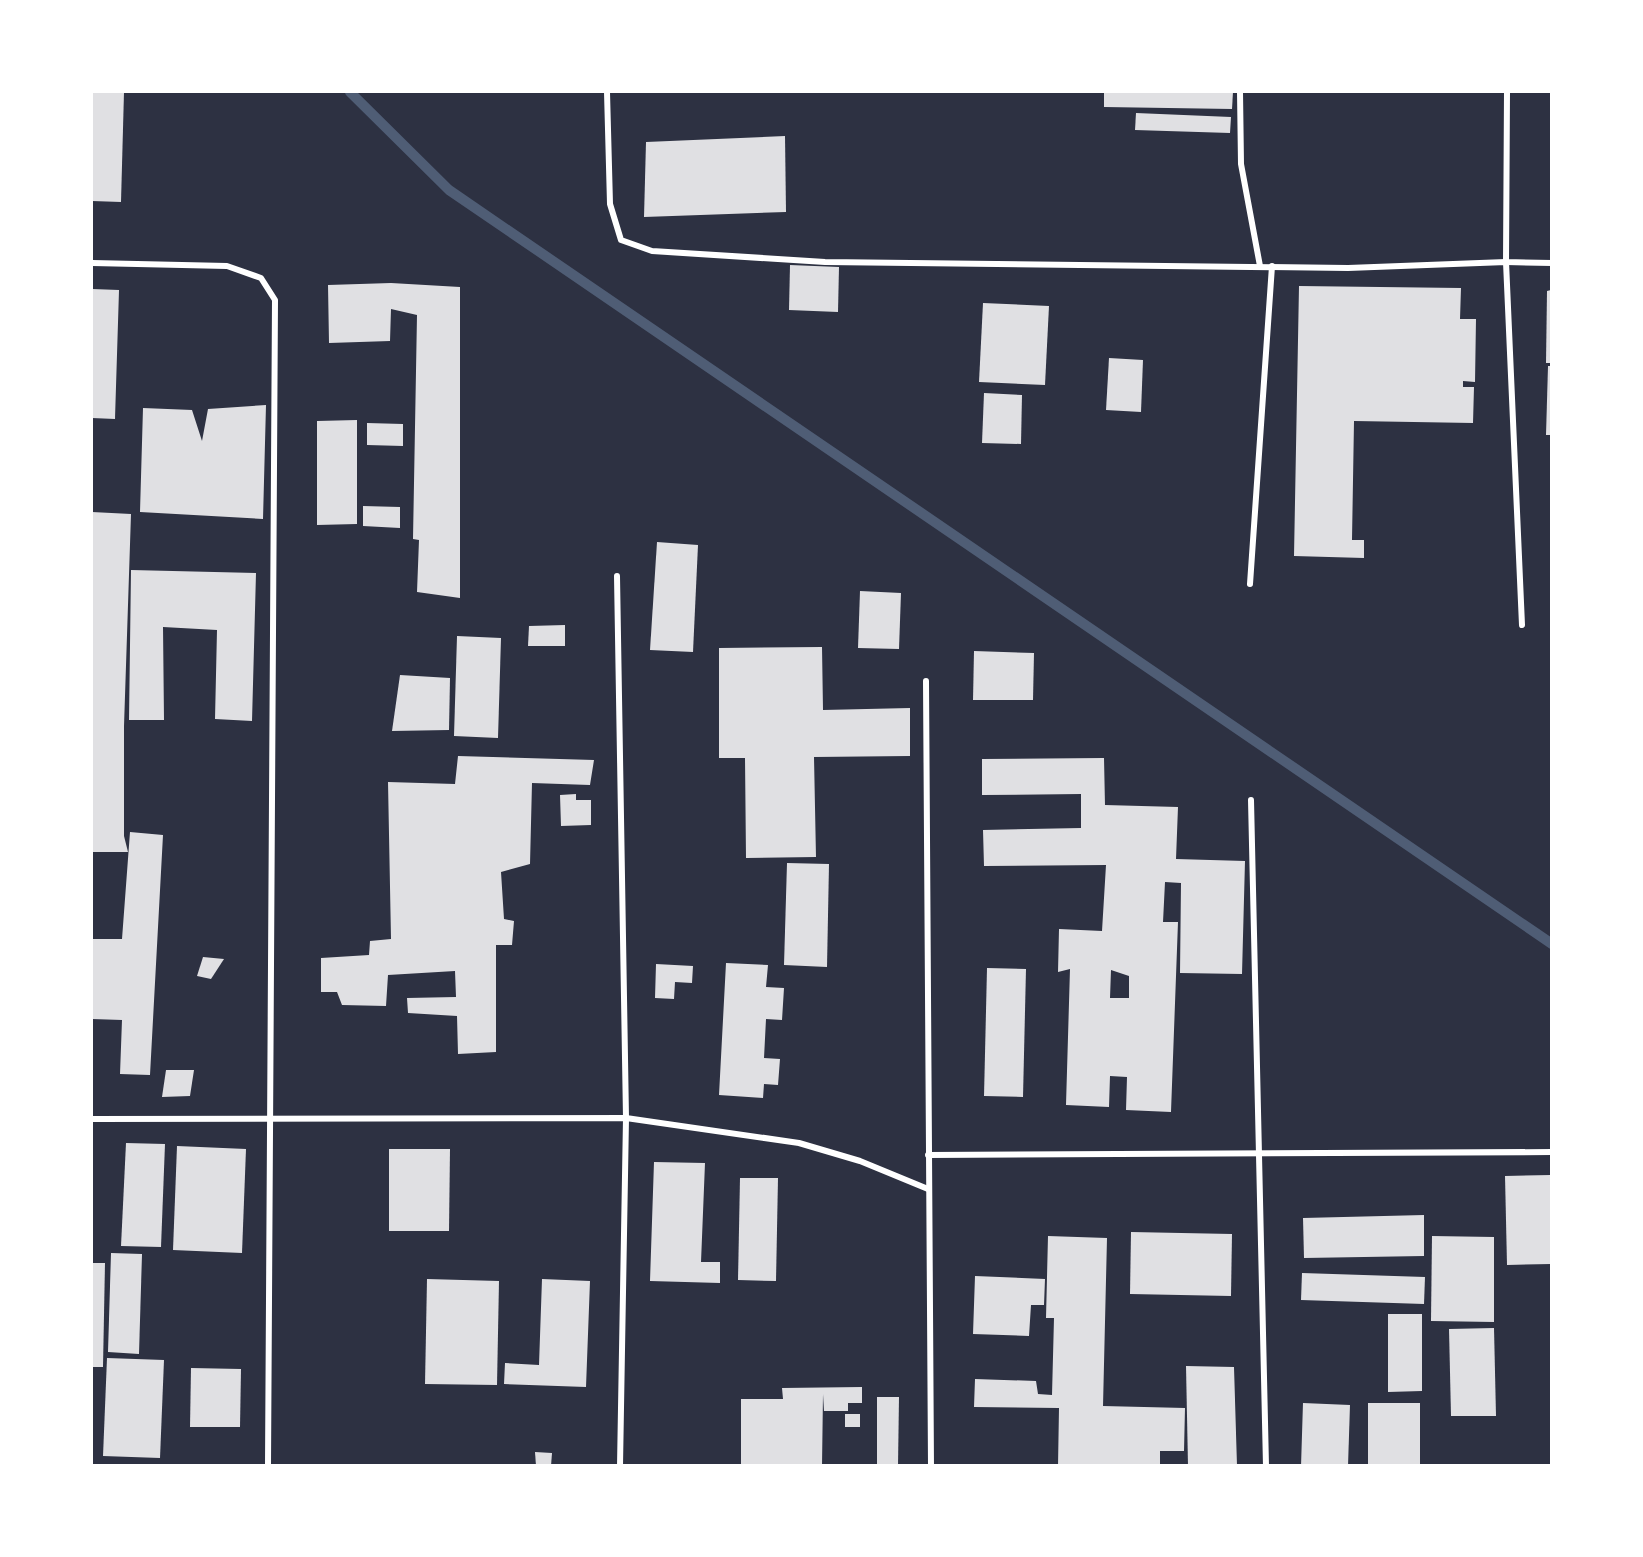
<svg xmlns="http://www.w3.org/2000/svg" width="1643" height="1557" font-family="Mulish,sans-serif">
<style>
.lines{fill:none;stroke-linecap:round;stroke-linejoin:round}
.stream{stroke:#4f5d75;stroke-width:10}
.building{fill:#e0e0e3;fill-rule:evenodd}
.minor{stroke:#fff;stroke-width:6}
</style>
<rect width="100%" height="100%" fill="#2d3142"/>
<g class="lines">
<!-- stream -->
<polyline class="stream" points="350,92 449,190 1552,944"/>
</g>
<!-- building -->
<g class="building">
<polygon points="92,92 124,92 121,202 92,201"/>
<polygon points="1104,92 1233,92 1232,109 1104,107"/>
<polygon points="1136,113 1231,117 1230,133 1135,130"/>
<polygon points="785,136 786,212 644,217 646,142"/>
<polygon points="790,265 839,267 838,312 789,310"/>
<polygon points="391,283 460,287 460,598 417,592 419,540 413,539 417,315 391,309 390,341 329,343 328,285"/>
<polygon points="1299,286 1461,288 1460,319 1476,319 1475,382 1463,381 1463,387 1474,387 1473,423 1354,421 1352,540 1364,540 1364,558 1294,556"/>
<polygon points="92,289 119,290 115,419 92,418"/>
<polygon points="1551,290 1551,363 1546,363 1547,291"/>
<polygon points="983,303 1049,306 1045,385 979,382"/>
<polygon points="1109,358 1143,360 1141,412 1106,410"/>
<polygon points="1548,366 1551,366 1551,435 1546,435"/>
<polygon points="984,393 1022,395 1021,444 982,443"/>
<polygon points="266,405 263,519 140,512 143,408 192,410 202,441 208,409"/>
<polygon points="357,420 357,524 317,525 317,421"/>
<polygon points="367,423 403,424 403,446 367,445"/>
<polygon points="363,506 400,507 400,528 363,526"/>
<polygon points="92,512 131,514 124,726 124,836 128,852 92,852"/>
<polygon points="657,542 698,545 693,652 650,650"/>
<polygon points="131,570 256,573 252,721 215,719 217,630 163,627 164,720 129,720"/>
<polygon points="860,591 901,593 899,649 858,648"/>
<polygon points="565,625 565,646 528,646 529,626"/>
<polygon points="457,636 501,638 498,738 454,736"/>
<polygon points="822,647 823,710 910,708 910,756 814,757 816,857 746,858 745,758 719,758 719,648"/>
<polygon points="974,651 1034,653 1033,700 973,700"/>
<polygon points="400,675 450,678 449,730 392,731"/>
<polygon points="458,756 594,760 590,785 532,783 530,864 501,872 504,919 514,921 512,945 496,945 496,1052 458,1054 457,1016 408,1013 407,998 456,997 455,971 388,975 386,1006 342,1005 337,992 321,992 321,958 369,955 370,941 391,939 388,782 455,784"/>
<path d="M1104 758 1105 805 1178 807 1176 859 1245 861 1242 974 1180 973 1181 883 1165 882 1163 922H1178L1171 1112 1126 1110 1127 1077 1110 1076 1109 1107 1066 1105 1070 969 1058 972 1059 929 1102 931 1106 865 984 866 983 830 1081 828V794L982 795V759ZM1111 970 1129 976V998H1110Z"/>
<polygon points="576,794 576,800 591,800 591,825 561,826 560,795"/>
<polygon points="130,832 163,835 150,1075 120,1074 122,1020 92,1019 92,939 122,939"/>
<polygon points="787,863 829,864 827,967 784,965"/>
<polygon points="203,957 224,959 211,979 197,976"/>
<polygon points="726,963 768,965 766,987 784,988 782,1020 766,1019 764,1058 780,1059 778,1085 764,1084 763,1098 719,1095"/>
<polygon points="656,964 693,966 692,983 675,982 674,999 655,998"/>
<polygon points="987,968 1026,969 1023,1097 984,1096"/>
<polygon points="166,1070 194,1070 190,1096 162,1097"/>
<polygon points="126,1143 165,1144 161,1247 121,1246"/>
<polygon points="177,1146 246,1149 242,1253 173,1250"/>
<polygon points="389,1149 450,1149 449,1231 389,1231"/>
<polygon points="654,1162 705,1163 701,1262 720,1262 720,1283 650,1281"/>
<polygon points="1551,1175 1551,1264 1507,1265 1505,1176"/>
<polygon points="740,1178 778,1178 776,1281 738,1280"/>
<polygon points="1424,1215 1424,1256 1304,1258 1303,1218"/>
<polygon points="1131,1232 1232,1234 1231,1296 1130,1294"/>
<polygon points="1048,1236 1107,1238 1103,1406 1185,1408 1184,1451 1160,1451 1160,1466 1058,1466 1059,1408 974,1407 975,1379 1036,1381 1038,1394 1052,1395 1054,1318 1046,1318"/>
<polygon points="1432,1236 1494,1237 1494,1322 1431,1321"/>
<polygon points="111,1253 142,1254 139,1354 108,1352"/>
<polygon points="92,1263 105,1263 103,1367 92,1367"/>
<polygon points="1302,1273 1425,1277 1424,1304 1301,1300"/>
<polygon points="975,1276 1045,1279 1044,1305 1031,1305 1029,1336 973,1334"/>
<polygon points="427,1279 499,1281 497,1385 425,1384"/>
<polygon points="542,1279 590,1281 586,1387 504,1384 505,1363 539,1365"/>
<polygon points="1388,1314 1422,1314 1422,1391 1388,1392"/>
<polygon points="1494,1328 1496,1416 1451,1416 1449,1329"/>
<polygon points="107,1358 164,1360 160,1458 103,1456"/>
<polygon points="1186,1366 1234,1367 1237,1466 1188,1466"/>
<polygon points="191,1368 241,1369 240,1427 190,1427"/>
<polygon points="862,1387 862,1403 848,1403 848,1411 824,1411 823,1394 822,1466 741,1466 741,1399 783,1399 782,1388"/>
<polygon points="877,1397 899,1397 898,1466 877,1466"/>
<polygon points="1303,1403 1350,1405 1348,1466 1301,1466"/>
<rect x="1368" y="1403" width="52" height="63"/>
<rect x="845" y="1414" width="15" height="13"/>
<polygon points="535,1452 552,1453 551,1466 536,1466"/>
</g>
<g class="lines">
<!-- minor -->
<g class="minor">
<polyline points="607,92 610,204 621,240 652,251 825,262 1348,268 1506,262 1522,625"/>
<polyline points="1240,92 1241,164 1260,266"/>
<polyline points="1507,92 1506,262 1552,263"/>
<polyline points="92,263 227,266 261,278 275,300 268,1466"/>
<polyline points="617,576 626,1118 620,1466"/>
<polyline points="1250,584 1272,266"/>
<polyline points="926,681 931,1466"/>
<polyline points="1251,800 1266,1466"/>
<polyline points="92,1119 626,1118 799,1143 860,1161 928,1189"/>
<polyline points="928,1155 1552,1152"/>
</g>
</g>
<!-- border -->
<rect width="1643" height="1557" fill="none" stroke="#ffffff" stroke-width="186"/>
</svg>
